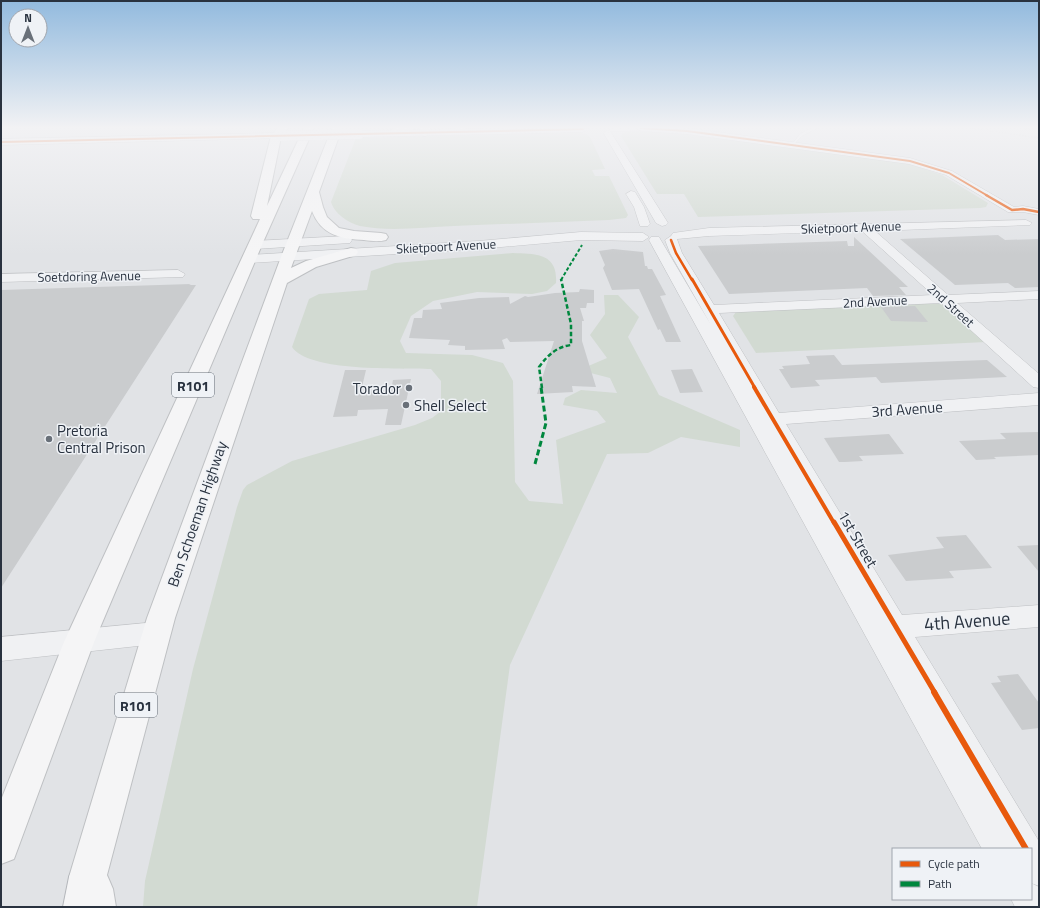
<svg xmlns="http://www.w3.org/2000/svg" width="1040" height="908" font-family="'Titillium Web',sans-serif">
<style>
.green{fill:#d2dad2}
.building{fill:#caccce}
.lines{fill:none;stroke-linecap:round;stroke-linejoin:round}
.lane-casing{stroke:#bfc1c4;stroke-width:1}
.street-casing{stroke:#bfc1c4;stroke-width:1}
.primary-casing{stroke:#bec0c3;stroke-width:2}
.highway-casing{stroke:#b4b7bb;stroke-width:2}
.lane{fill:#f0f1f3;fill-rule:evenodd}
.street{fill:#f0f1f3;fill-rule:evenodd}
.primary{fill:#f5f5f6;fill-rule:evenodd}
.highway{fill:#f5f5f6;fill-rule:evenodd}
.rail{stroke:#caccce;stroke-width:1.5;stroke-dasharray:1 2;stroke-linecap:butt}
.street-bridge-casing{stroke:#bfc1c4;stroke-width:10;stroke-linecap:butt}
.street-bridge{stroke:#f0f1f3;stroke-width:10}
.quiet-far2{stroke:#00873e;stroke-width:2;stroke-dasharray:3.5 2;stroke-linecap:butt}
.quiet-far1{stroke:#00873e;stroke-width:2.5;stroke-dasharray:4.5 2.5;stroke-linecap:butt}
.quiet{stroke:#00873e;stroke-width:3;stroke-dasharray:6 3;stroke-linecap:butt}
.cycleway-far5-casing{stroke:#eff2f6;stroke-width:3}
.cycleway-far4-casing{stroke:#eff2f6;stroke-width:4}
.cycleway-far3-casing{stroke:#eff2f6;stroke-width:5}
.cycleway-far2-casing{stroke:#eff2f6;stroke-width:6}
.cycleway-far1-casing{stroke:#eff2f6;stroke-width:8}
.cycleway-casing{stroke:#eff2f6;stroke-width:9}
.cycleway-far5{stroke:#e8590c;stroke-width:2}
.cycleway-far4{stroke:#e8590c;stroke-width:2.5}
.cycleway-far3{stroke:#e8590c;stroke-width:3}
.cycleway-far2{stroke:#e8590c;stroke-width:4}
.cycleway-far1{stroke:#e8590c;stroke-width:5}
.cycleway{stroke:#e8590c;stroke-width:6}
.poi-dot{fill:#697079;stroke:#eff2f6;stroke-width:1.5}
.labels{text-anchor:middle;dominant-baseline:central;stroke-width:3;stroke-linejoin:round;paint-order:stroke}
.far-street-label{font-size:13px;fill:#29323f;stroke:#eff2f6}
.shield{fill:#eff2f6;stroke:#646c76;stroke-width:1}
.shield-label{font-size:14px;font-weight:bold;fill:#29323f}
.poi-label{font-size:15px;fill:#29323f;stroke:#eff2f6;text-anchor:start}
.street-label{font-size:15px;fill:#29323f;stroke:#eff2f6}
.near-street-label{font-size:18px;fill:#29323f;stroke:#eff2f6}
</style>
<rect width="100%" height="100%" fill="#e1e3e6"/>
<!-- green -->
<g class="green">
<polygon points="636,130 678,133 907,163 942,175 988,203 986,207 980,208 698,217 684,194 657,194 621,136 623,133"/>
<path d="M574 132 586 134 590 137 605 169 592 170 595 176H609L628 215 626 218 609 220C557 222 506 224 454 226 424 227 390 232 360 226 348 223 334 213 331 202L356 138Z"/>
<path d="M513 253C536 254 558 253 556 283L547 291 532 294 477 292 433 301 411 316 400 341 406 353 472 355 503 363 513 381 515 482 529 501 563 504 556 440 606 422 597 411 563 405 565 398 581 390 617 393 610 378 579 370 607 358 590 335 605 314 604 295H618L639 317 628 337 659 395 740 430V447L681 437 648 453 607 454 510 665 477 907H143L145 881 193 669 237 507 243 490 247 485 292 461 415 425 432 418 441 411V381L431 369C400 368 308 372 292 347L309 299 319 294 367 290 371 271 395 263Z"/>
<polygon points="933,303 946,305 986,342 756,353 733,316 736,312"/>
</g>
<!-- building -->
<g class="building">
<polygon points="998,235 1005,240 1039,239 1039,287 1015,288 1008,283 955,285 900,239"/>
<polygon points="854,237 908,287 899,287 906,295 873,296 867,288 729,294 698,246 847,241 848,246 854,246"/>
<polygon points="613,249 643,252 645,266 647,266 648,269 652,269 666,295 660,296 681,342 666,342 660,329 658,330 639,289 612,290 603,268 605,265 599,251"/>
<polygon points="191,284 189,285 196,285 1,588 1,290"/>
<polygon points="580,289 594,290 594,303 587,303 586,308 580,308 584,321 582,321 582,341 596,387 572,386 573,392 537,394 554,341 510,342 507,338 502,340 505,349 465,350 465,346 448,345 450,340 409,338 414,318 422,318 423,310 442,309 440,303 479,298 509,297 510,304 525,296 528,297 555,293 579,292"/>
<polygon points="915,306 928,322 891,321 881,307"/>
<polygon points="834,355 842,365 987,360 1007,377 881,383 876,377 815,380 820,386 791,388 779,369 784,369 782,366 810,364 806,356"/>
<polygon points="692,369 703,392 680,393 671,370"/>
<polygon points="345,370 366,370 361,391 391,390 393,380 411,379 401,425 385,425 388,409 358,410 357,416 333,417"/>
<polygon points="1039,432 1039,455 994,457 996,459 976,460 959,441 1006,439 1000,433"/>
<polygon points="889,434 904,454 859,456 863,461 845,462 839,462 824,438"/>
<polygon points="966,535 992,568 949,571 954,578 906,581 888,555 944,548 936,537"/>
<polygon points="1039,545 1039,572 1017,546"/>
<polygon points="1018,674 1039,703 1039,728 1022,730 991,683 1001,682 997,676"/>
</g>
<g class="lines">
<!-- lane casing -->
<g class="lane-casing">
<polygon id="lane" points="812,128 817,128 802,136 795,143 793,143 800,134"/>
</g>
<!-- street casing -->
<g class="street-casing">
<g id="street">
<polygon points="513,128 587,129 583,132 359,137 355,134 359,131"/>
<polygon points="609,128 634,128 630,131 610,131 668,223 666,225 662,226 656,223 603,132 610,130"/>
<polygon points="637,128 687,128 910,158 952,171 1014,207 1023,206 1039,209 1039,215 1023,212 1008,212 946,175 909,164 687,134 641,131"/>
<polygon points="280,133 284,136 283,138 1,145 1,139"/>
<polygon points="631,191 635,192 644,207 650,224 648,226 640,226 634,207 626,194"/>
<path d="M1026 220 1032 223 1030 225 875 231 948 295 1039 291V299L957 303 1039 374V388L1033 387 941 303 719 313 779 413 1039 393V405L786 424 902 615 1039 605V627L915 637 1037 838 1039 842V886L1031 883V849H982L649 240 651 237H659L711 325 670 253 665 240 671 236 673 233 709 228ZM862 231 933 295 714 305 682 253 677 239 709 236Z"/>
<polygon points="581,232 643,233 649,237 643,241 581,240 478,249 249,263 243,259 249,255 478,241"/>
<polygon points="346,236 350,237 352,240 350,243 255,249 249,245 255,241"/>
<polygon points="178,270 185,274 183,277 1,282 1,274"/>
<polygon points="156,622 165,625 168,633 165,641 156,644 1,661 1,637"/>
<polygon points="1031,883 1039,887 1039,907 1015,907 1011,899 1031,899"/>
</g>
</g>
<!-- primary casing -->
<g class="primary-casing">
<g id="primary">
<polygon points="278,128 288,128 281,137 267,206 304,128 314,128 264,240 94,642 14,859 1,864 1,800 64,642 260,219 253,219 251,216 271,136"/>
<path d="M332 128H342L319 192 323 207 327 217 339 228 354 231 381 233 386 234 388 237 386 240C379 242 371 241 364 240 341 239 321 235 312 211L291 268 306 261 351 248 356 249 358 252 356 255 316 267 287 283 175 618 107 875 113 889 116 907H76L75 891 69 877 147 618 281 257Z"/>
<polygon points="395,128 415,128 410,131 392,133 390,131 392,129"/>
<polygon points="420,128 430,128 430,133 425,136 422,135"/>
<polygon points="454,128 466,128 467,129 462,132"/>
</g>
</g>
<!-- highway casing -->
<g class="highway-casing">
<polygon id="highway" points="88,858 101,864 107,877 103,907 63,907 69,877 75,864"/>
</g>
<!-- lane -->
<use href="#lane" class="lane"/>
<!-- street -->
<use href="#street" class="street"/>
<!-- primary -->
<use href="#primary" class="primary"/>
<!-- highway -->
<use href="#highway" class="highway"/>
<!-- rail -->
<g class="rail">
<polyline points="972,128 1039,138"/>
<polyline points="1017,128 1039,131"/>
</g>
<!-- street-bridge casing -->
<g class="street-bridge-casing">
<polyline id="street-bridge" points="280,136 359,134"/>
</g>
<!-- street-bridge -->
<use href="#street-bridge" class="street-bridge"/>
<!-- quiet-far2 -->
<polyline class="quiet-far2" points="561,280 582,245"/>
<!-- quiet-far1 -->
<path class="quiet-far1" d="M542 388 539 367C548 355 556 347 571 345V324L561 279"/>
<!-- quiet -->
<polyline class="quiet" points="535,464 546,423 541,387"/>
<!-- cycleway-far5 casing -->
<g class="cycleway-far5-casing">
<g id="cycleway-far5">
<polyline points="641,128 687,131 910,161 949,173 988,196"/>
<polyline points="1,142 583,129"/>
</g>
</g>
<!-- cycleway-far4 casing -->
<g class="cycleway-far4-casing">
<g id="cycleway-far4">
<polyline points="986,195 1012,210 1023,209 1039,212"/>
<polyline points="671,240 676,253 692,280"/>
</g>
</g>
<!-- cycleway-far3 casing -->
<g class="cycleway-far3-casing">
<polyline id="cycleway-far3" points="692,279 755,388"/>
</g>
<!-- cycleway-far2 casing -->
<g class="cycleway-far2-casing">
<polyline id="cycleway-far2" points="754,387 834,523"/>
</g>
<!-- cycleway-far1 casing -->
<g class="cycleway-far1-casing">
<polyline id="cycleway-far1" points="834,522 935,693"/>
</g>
<!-- cycleway casing -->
<g class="cycleway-casing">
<polyline id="cycleway" points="934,692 1026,849"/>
</g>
<!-- cycleway-far5 -->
<use href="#cycleway-far5" class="cycleway-far5"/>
<!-- cycleway-far4 -->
<use href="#cycleway-far4" class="cycleway-far4"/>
<!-- cycleway-far3 -->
<use href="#cycleway-far3" class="cycleway-far3"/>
<!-- cycleway-far2 -->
<use href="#cycleway-far2" class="cycleway-far2"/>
<!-- cycleway-far1 -->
<use href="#cycleway-far1" class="cycleway-far1"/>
<!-- cycleway -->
<use href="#cycleway" class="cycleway"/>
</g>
<!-- sky -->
<linearGradient id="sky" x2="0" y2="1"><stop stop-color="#92bade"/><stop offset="0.5" stop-color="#f2f2f4"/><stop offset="1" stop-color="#f2f2f4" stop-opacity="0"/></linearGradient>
<rect width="1040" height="255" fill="url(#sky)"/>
<!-- markers -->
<g class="poi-dot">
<circle cx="409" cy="388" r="4"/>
<circle cx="406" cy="405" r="4"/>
<circle cx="49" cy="439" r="4"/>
</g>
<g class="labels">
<!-- far-street labels -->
<g class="far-street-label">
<text transform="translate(851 227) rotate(-2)">Skietpoort Avenue</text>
<text transform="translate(446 246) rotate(-3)">Skietpoort Avenue</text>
<text transform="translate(89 276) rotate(-1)">Soetdoring Avenue</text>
<text transform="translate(875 301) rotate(-3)">2nd Avenue</text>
<text transform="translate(951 305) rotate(42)">2nd Street</text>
</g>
<!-- shield labels -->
<g class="shield">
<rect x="172" y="373" width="42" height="24" rx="3"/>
<rect x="115" y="693" width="42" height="24" rx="3"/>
</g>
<g class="shield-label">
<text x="193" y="385">R101</text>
<text x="136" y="705">R101</text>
</g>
<!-- poi labels -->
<g class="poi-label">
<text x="401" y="388" text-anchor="end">Torador</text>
<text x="414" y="405">Shell Select</text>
<text x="57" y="430">Pretoria<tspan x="57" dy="17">Central Prison</tspan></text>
</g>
<!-- street labels -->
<g class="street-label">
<text transform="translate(907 409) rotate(-4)">3rd Avenue</text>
<text transform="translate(197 514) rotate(-71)">Ben Schoeman Highway</text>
<text transform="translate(858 539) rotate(60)">1st Street</text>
</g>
<!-- near-street labels -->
<g class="near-street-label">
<text transform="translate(967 621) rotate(-4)">4th Avenue</text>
</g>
</g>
<!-- border -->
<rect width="1040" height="908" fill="none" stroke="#29323f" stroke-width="4"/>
<!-- legend -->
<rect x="892" y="848" width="140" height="52" fill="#eff2f6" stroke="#a0a5ad"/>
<rect x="900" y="861" width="20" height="6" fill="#e8590c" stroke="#a0a5ad"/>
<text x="928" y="868" font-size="12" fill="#29323f">Cycle path</text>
<rect x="900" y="881" width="20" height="6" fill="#00873e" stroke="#a0a5ad"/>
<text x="928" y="888" font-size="12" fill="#29323f">Path</text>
<!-- north arrow -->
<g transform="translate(28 28)"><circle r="19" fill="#eff2f6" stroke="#a0a5ad"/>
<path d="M0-3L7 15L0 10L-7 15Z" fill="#697079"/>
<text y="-6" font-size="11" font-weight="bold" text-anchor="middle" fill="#29323f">N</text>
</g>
</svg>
